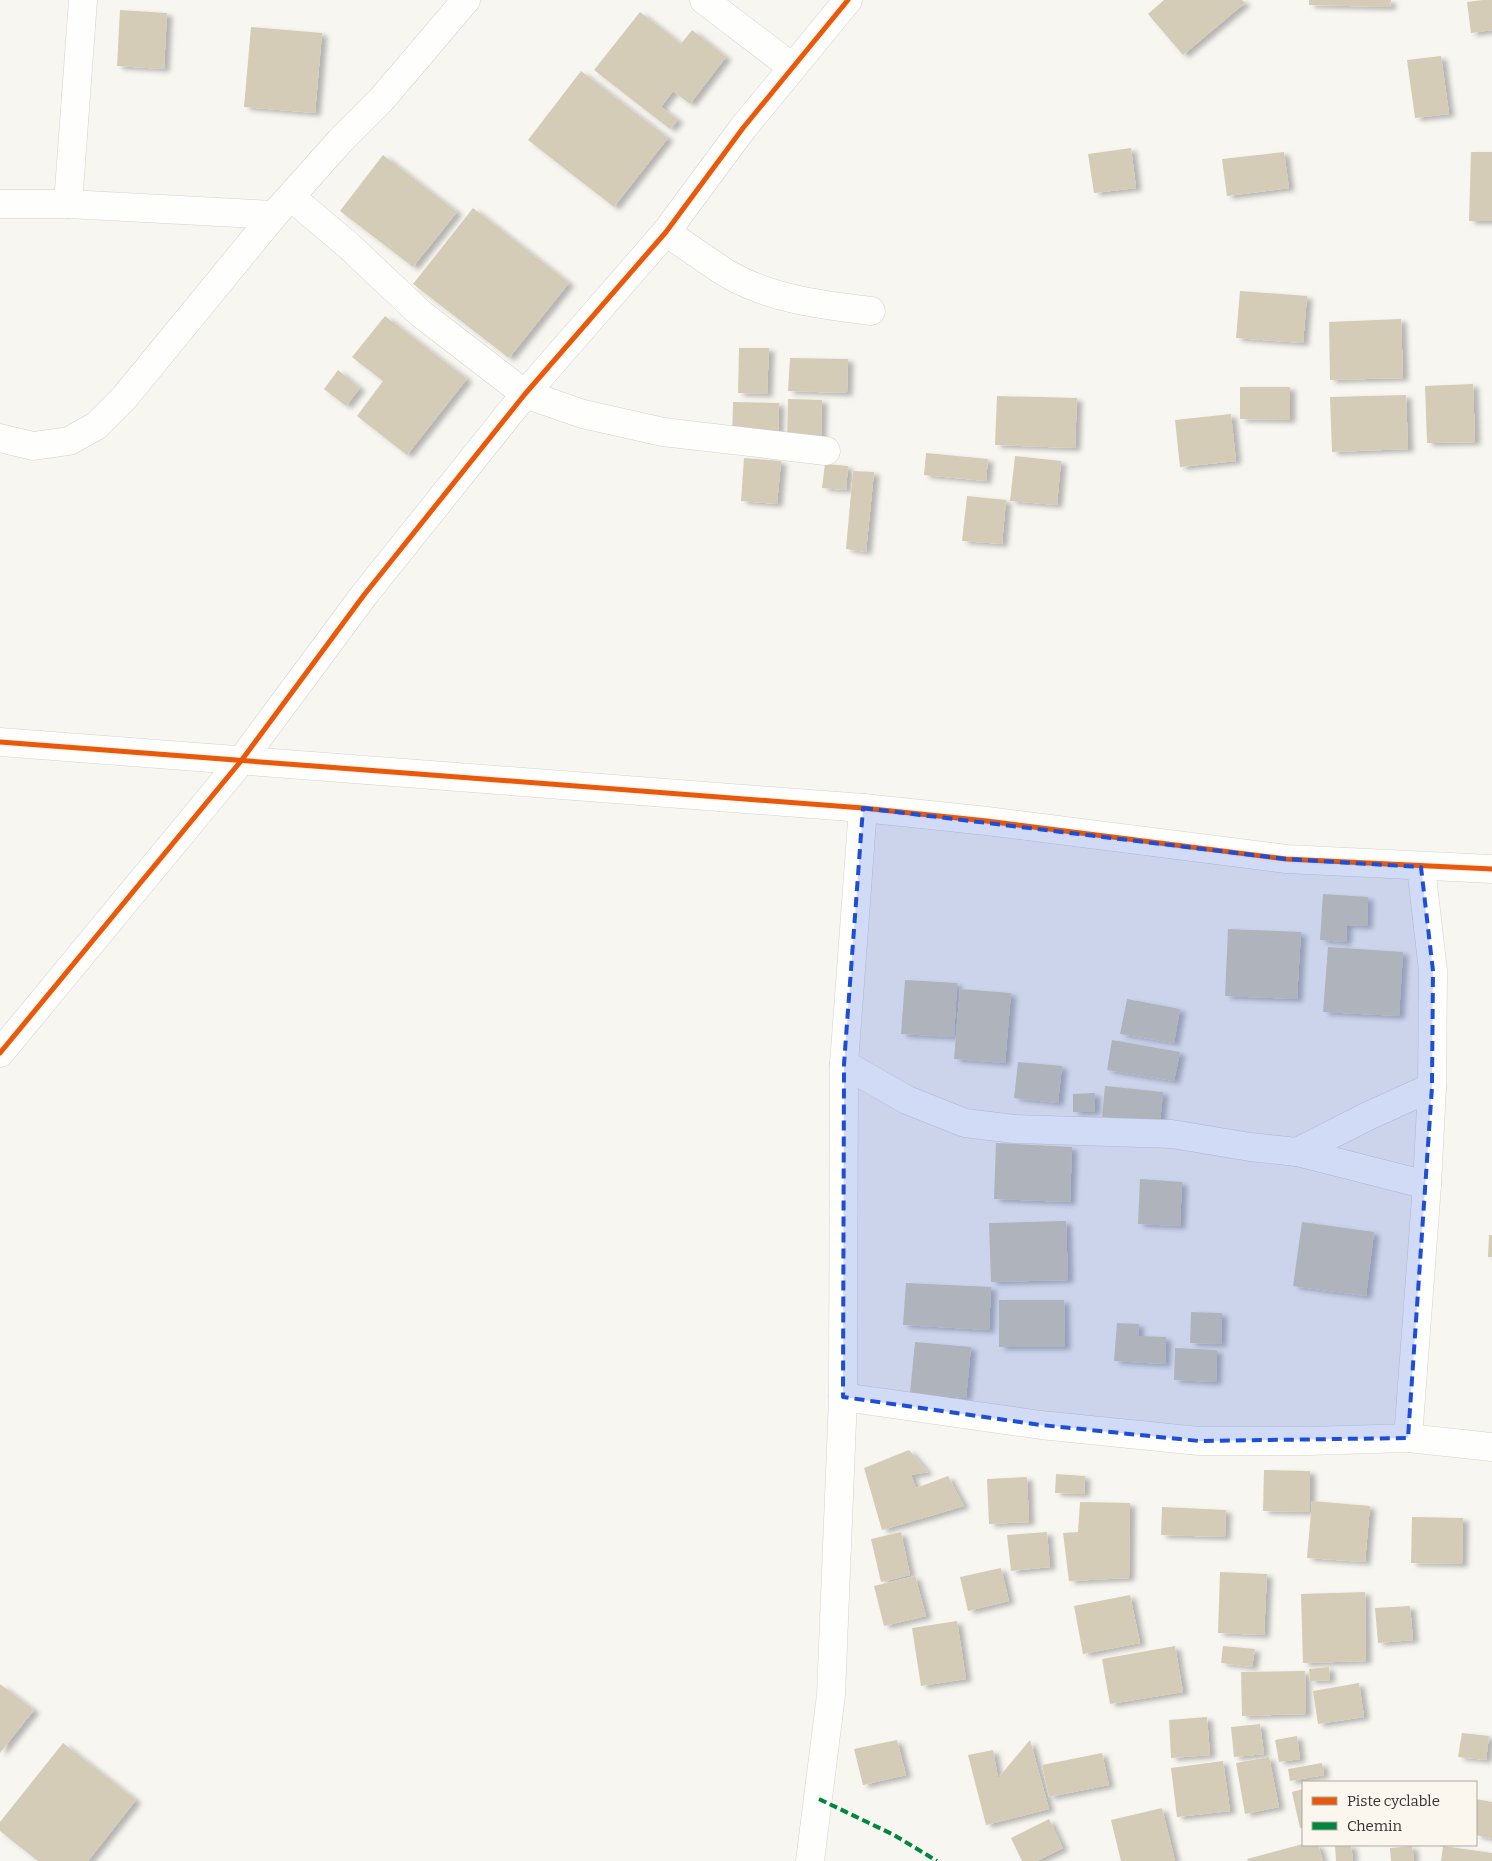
<svg xmlns="http://www.w3.org/2000/svg" width="1492" height="1861" font-family="Bitter,serif">
<style>
.building{fill:#d4ccb6;filter:url(#shadow)}
.lines{fill:none;stroke-linecap:round;stroke-linejoin:round}
.minor-casing{stroke:#d4d2ce;stroke-width:29}
.tertiary-casing{stroke:#d4d2ce;stroke-width:29}
.minor{stroke:#fefefd;stroke-width:28}
.tertiary{stroke:#fefefd;stroke-width:28}
.quiet{stroke:#00873e;stroke-width:4;stroke-dasharray:8 4;stroke-linecap:butt}
.cycleway-casing{stroke:#fbf7ee;stroke-width:8}
.cycleway{stroke:#e8590c;stroke-width:5}
.marked{fill:#1d4ed8;fill-opacity:0.2;stroke:#1d4ed8;stroke-width:4;stroke-dasharray:10 6;stroke-linejoin:round}
</style>
<defs>
<filter id="shadow"><feDropShadow dx="5.5" dy="3" stdDeviation="2.5" flood-color="#0004"/></filter>
</defs>
<rect width="100%" height="100%" fill="#f8f6f1"/>
<!-- building -->
<g class="building">
<polygon points="1164,0 1242,0 1245,3 1183,55 1148,14"/>
<polygon points="1309,0 1391,0 1390,7 1309,5"/>
<polygon points="1483,0 1492,0 1492,30 1471,33 1467,2"/>
<polygon points="120,10 167,13 164,69 117,66"/>
<polygon points="640,12 681,44 692,30 726,57 690,104 673,91 661,107 678,120 670,129 594,70"/>
<polygon points="251,27 322,33 315,113 244,107"/>
<polygon points="1441,56 1449,114 1415,118 1407,60"/>
<polygon points="581,71 668,138 614,207 528,140"/>
<polygon points="1131,148 1136,188 1094,193 1088,154"/>
<polygon points="1284,152 1289,188 1227,196 1222,159"/>
<polygon points="1471,152 1492,152 1492,221 1469,221"/>
<polygon points="383,155 457,212 413,267 340,211"/>
<polygon points="473,208 569,283 509,358 413,284"/>
<polygon points="1240,291 1307,296 1303,343 1236,338"/>
<polygon points="385,316 467,379 407,455 357,416 383,381 352,357"/>
<polygon points="1401,319 1403,378 1330,380 1329,322"/>
<polygon points="739,348 769,348 767,394 738,393"/>
<polygon points="790,358 848,359 847,393 788,391"/>
<polygon points="338,370 360,388 346,406 324,389"/>
<polygon points="1473,384 1475,442 1427,443 1425,386"/>
<polygon points="1240,387 1290,387 1290,420 1240,419"/>
<polygon points="1406,395 1408,449 1332,452 1330,397"/>
<polygon points="997,396 1077,398 1075,448 995,445"/>
<polygon points="788,399 822,400 821,438 787,437"/>
<polygon points="733,402 779,403 778,439 732,437"/>
<polygon points="1231,414 1236,461 1180,467 1175,420"/>
<polygon points="926,453 988,459 986,481 924,475"/>
<polygon points="1015,456 1061,461 1057,505 1010,501"/>
<polygon points="744,458 781,461 777,504 741,501"/>
<polygon points="825,464 848,466 846,490 822,488"/>
<polygon points="853,471 874,472 866,552 846,549"/>
<polygon points="967,496 1006,500 1002,544 962,541"/>
<polygon points="1323,894 1368,897 1367,926 1347,925 1346,942 1320,940"/>
<polygon points="1228,929 1301,932 1297,999 1225,996"/>
<polygon points="1328,947 1403,952 1399,1016 1323,1012"/>
<polygon points="905,980 957,983 954,1037 901,1034"/>
<polygon points="960,989 1011,993 1005,1063 954,1059"/>
<polygon points="1127,999 1180,1009 1174,1043 1120,1034"/>
<polygon points="1112,1040 1180,1052 1174,1081 1107,1070"/>
<polygon points="1018,1062 1062,1066 1058,1103 1014,1098"/>
<polygon points="1105,1086 1163,1092 1160,1123 1102,1117"/>
<polygon points="1095,1093 1095,1112 1073,1112 1073,1094"/>
<polygon points="996,1143 1072,1147 1070,1202 994,1199"/>
<polygon points="1140,1179 1182,1182 1180,1226 1138,1224"/>
<polygon points="1066,1221 1068,1280 991,1282 989,1223"/>
<polygon points="1302,1222 1374,1232 1366,1296 1293,1286"/>
<polygon points="1489,1235 1492,1235 1492,1257 1488,1257"/>
<polygon points="906,1283 991,1287 989,1330 903,1325"/>
<polygon points="999,1300 1064,1300 1065,1347 999,1347"/>
<polygon points="1191,1312 1222,1313 1221,1344 1190,1343"/>
<polygon points="1117,1323 1139,1324 1138,1336 1166,1337 1165,1364 1114,1361"/>
<polygon points="915,1342 971,1347 966,1398 910,1393"/>
<polygon points="1175,1348 1217,1350 1216,1382 1174,1380"/>
<polygon points="909,1450 928,1472 911,1475 916,1488 948,1476 964,1506 882,1530 864,1468"/>
<polygon points="1264,1470 1310,1471 1310,1512 1263,1511"/>
<polygon points="1056,1474 1085,1476 1084,1494 1055,1493"/>
<polygon points="1027,1477 1029,1522 989,1524 987,1479"/>
<polygon points="1312,1501 1370,1506 1365,1562 1307,1558"/>
<polygon points="1080,1502 1130,1503 1129,1578 1069,1581 1063,1533 1078,1532"/>
<polygon points="1162,1507 1226,1510 1225,1537 1161,1535"/>
<polygon points="1412,1517 1463,1518 1462,1564 1411,1563"/>
<polygon points="901,1532 910,1575 881,1582 871,1539"/>
<polygon points="1047,1532 1050,1567 1011,1571 1007,1535"/>
<polygon points="1001,1568 1009,1601 968,1611 960,1577"/>
<polygon points="1220,1572 1267,1574 1264,1635 1218,1633"/>
<polygon points="915,1576 926,1616 884,1626 874,1586"/>
<polygon points="1365,1592 1366,1661 1303,1663 1301,1594"/>
<polygon points="1130,1595 1140,1643 1083,1654 1074,1606"/>
<polygon points="1410,1606 1413,1640 1378,1643 1375,1608"/>
<polygon points="957,1621 966,1679 921,1686 912,1628"/>
<polygon points="1175,1646 1183,1692 1110,1704 1102,1659"/>
<polygon points="1223,1646 1255,1649 1252,1667 1221,1663"/>
<polygon points="1329,1667 1330,1680 1310,1681 1309,1669"/>
<polygon points="1305,1671 1306,1714 1242,1716 1241,1672"/>
<polygon points="1359,1683 1364,1717 1318,1724 1313,1691"/>
<polygon points="0,1684 34,1710 0,1753"/>
<polygon points="1207,1717 1210,1755 1171,1758 1169,1720"/>
<polygon points="1260,1724 1264,1754 1234,1757 1231,1727"/>
<polygon points="1462,1733 1489,1736 1486,1760 1458,1757"/>
<polygon points="1297,1736 1300,1759 1279,1762 1275,1740"/>
<polygon points="897,1740 906,1775 863,1785 854,1749"/>
<polygon points="1030,1740 1049,1809 986,1825 968,1755 993,1750 998,1778"/>
<polygon points="63,1743 136,1800 88,1861 38,1861 0,1831 0,1822"/>
<polygon points="1102,1753 1109,1785 1049,1797 1042,1765"/>
<polygon points="1269,1757 1279,1807 1245,1814 1236,1763"/>
<polygon points="1223,1761 1230,1811 1177,1817 1171,1768"/>
<polygon points="1322,1763 1324,1775 1290,1781 1288,1769"/>
<polygon points="1303,1789 1303,1828 1300,1828 1292,1792"/>
<polygon points="1476,1799 1492,1802 1492,1839 1476,1835"/>
<polygon points="1162,1808 1175,1861 1121,1861 1111,1820"/>
<polygon points="1049,1819 1063,1848 1037,1861 1022,1861 1011,1838"/>
<polygon points="1303,1844 1318,1845 1323,1861 1248,1861 1247,1859"/>
<polygon points="1335,1845 1351,1845 1353,1861 1336,1861"/>
<polygon points="1412,1846 1414,1861 1391,1861 1390,1848"/>
<polygon points="1443,1846 1492,1853 1492,1861 1441,1861"/>
</g>
<g class="lines">
<!-- minor casing -->
<g class="minor-casing">
<g id="minor">
<polyline points="704,0 792,67"/>
<polyline points="291,197 349,246 420,313 525,394 583,414 663,432 826,451"/>
<polyline points="0,204 68,204 274,215"/>
<polyline points="68,204 83,0"/>
<path d="M666 232C686 246 706 260 726 273 770 299 821 305 871 311"/>
<polyline points="0,438 33,446 69,441 96,426 124,398 274,215 340,141 381,100 466,0"/>
<polyline points="0,742 863,808 987,821 1286,859 1492,869"/>
<polyline points="844,1064 907,1100 965,1123 1014,1129 1172,1134 1250,1147 1297,1152 1427,1185"/>
<polyline points="1297,1152 1368,1116 1432,1087"/>
<polyline points="843,1397 1041,1425 1199,1441 1309,1441 1408,1438 1492,1447"/>
<polyline points="1408,1438 1427,1185 1432,1087 1433,971 1421,867"/>
<polyline points="810,1861 831,1695 843,1397 844,1064 863,808"/>
</g>
</g>
<!-- tertiary casing -->
<g class="tertiary-casing">
<polyline id="tertiary" points="0,1053 241,761 364,595 525,394 666,232 743,128 848,0"/>
</g>
<!-- minor -->
<use href="#minor" class="minor"/>
<!-- tertiary -->
<use href="#tertiary" class="tertiary"/>
<!-- quiet -->
<polyline class="quiet" points="819,1799 894,1835 937,1861"/>
<!-- cycleway casing -->
<g class="cycleway-casing">
<g id="cycleway">
<polyline points="0,742 863,808 987,821 1286,859 1492,869"/>
<polyline points="0,1053 241,761 364,595 525,394 666,232 743,128 848,0"/>
</g>
</g>
<!-- cycleway -->
<use href="#cycleway" class="cycleway"/>
</g>
<!-- marked area -->
<path class="marked" d="M863 808 1286 859 1421 867 1433 971 1432 1087 1408 1438 1199 1441 1041 1425 843 1397 844 1064Z"/>
<!-- legend -->
<rect x="1302" y="1781" width="175" height="65" fill="#fbf7ee" stroke="#aca9a2"/>
<rect x="1312" y="1797" width="25" height="8" fill="#e8590c" stroke="#aca9a2"/>
<text x="1347" y="1806" font-size="15" fill="#353330">Piste cyclable</text>
<rect x="1312" y="1822" width="25" height="8" fill="#00873e" stroke="#aca9a2"/>
<text x="1347" y="1831" font-size="15" fill="#353330">Chemin</text>
</svg>
